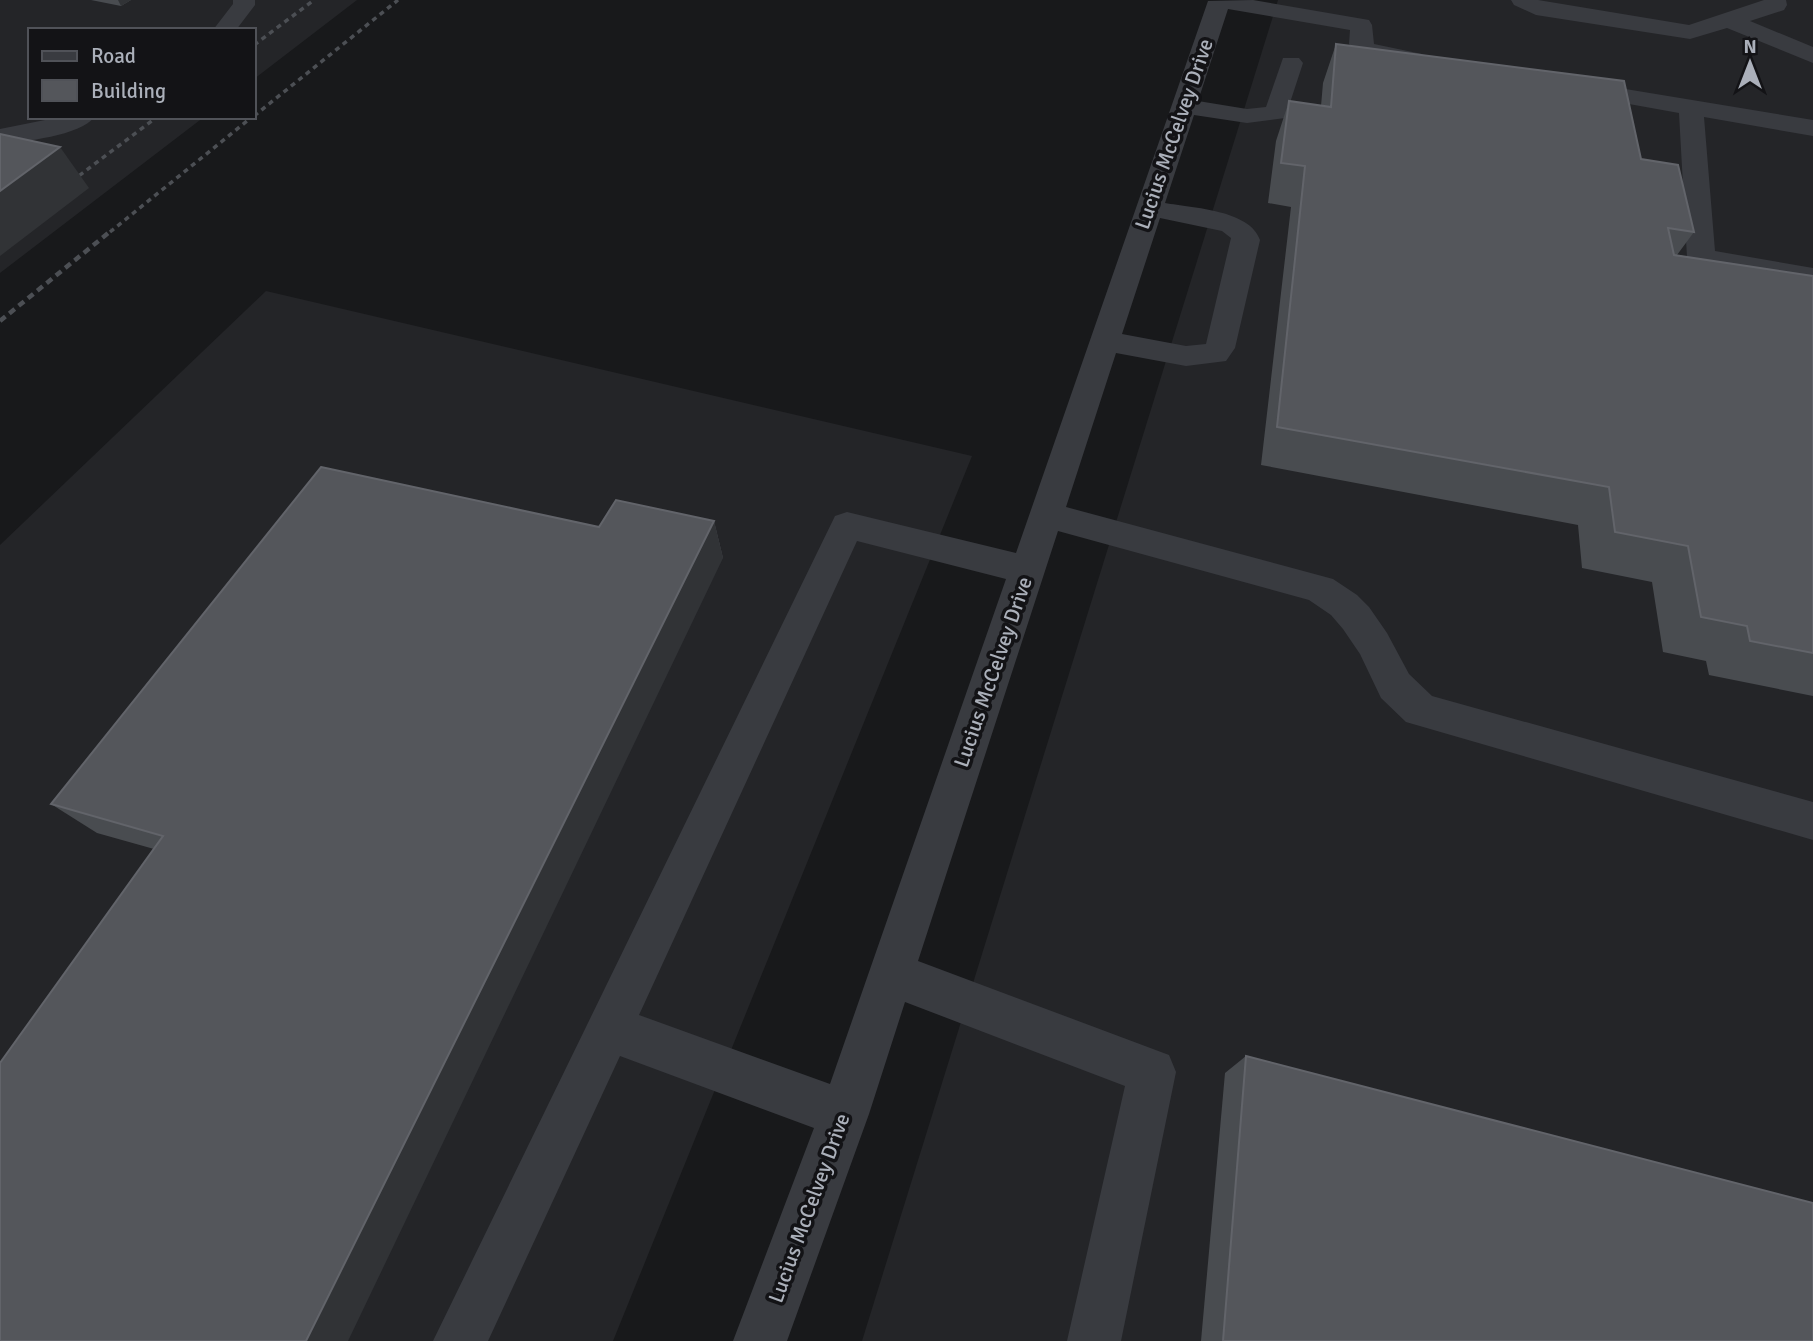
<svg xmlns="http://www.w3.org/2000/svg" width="1813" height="1341" font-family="Signika,sans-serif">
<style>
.built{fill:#242528}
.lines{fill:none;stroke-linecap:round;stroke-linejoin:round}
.minor{fill:#393b40;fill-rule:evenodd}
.rail-far1{stroke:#4c4f54;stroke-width:3.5;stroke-dasharray:5 4.5;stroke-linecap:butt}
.rail{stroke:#4c4f54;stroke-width:4.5;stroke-dasharray:7 5;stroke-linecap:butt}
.wall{fill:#494c50}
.shaded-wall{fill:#313336}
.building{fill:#54565b;stroke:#62646a;stroke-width:2}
.labels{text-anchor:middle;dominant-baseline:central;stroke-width:7;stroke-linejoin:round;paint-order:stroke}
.street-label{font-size:21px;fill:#abb0ba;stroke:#131316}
</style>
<rect width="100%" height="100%" fill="#18191b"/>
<!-- built -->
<g class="built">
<polygon points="0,0 357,0 254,79 254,30 30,30 30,117 204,117 0,273"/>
<polygon points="1278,0 1813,0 1813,1341 862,1341"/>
<polygon points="266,291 972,456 613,1341 0,1341 0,545"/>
</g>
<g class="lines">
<!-- minor -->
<g class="minor">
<polygon points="233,0 255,0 255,5 236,30 213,30 233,4"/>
<path d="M1253 0 1369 20 1372 25 1374 44 1422 54 1426 59 1422 64 1414 66 1358 54 1349 44 1350 30 1228 9 1198 101 1247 109 1266 107 1283 58H1299L1303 63 1285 118 1247 123 1194 115 1165 203C1193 208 1250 210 1260 240L1235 348 1226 361 1186 366 1116 353 1066 507 1333 579 1357 595 1369 607 1387 633 1409 674 1432 696 1813 802V840L1406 722 1381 698 1360 654 1343 629 1331 615 1309 600 1058 531 918 961 1169 1055 1176 1072 1121 1341H1067L1125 1086 905 1002 869 1114 787 1341H733L814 1128 620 1056 488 1341H433L835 516 847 512 1016 553 1208 1ZM1160 218 1222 231 1231 238 1206 344 1186 346 1122 334ZM857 541 1006 579 830 1084 639 1015Z"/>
<polygon points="1511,0 1538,0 1689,25 1764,0 1786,0 1787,5 1784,10 1750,21 1813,47 1813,63 1727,28 1690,39 1536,15 1514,5"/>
<polygon points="1577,81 1813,120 1813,136 1704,117 1715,251 1813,268 1813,286 1691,263 1687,257 1679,113 1568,93 1565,88 1568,83"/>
<path d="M60 117H94C81 136 23 141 0 145V129Z"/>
</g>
<!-- rail-far1 -->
<g class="rail-far1">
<polyline points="254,45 314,0"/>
<polyline points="254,116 398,0"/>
<polyline points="64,187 157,117"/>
<polyline points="110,232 252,117"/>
</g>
<!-- rail -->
<polyline class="rail" points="0,321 112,230"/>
</g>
<!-- wall -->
<g class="wall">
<polygon points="91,0 131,0 121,6"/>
<polygon points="1336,44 1641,159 1694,232 1677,255 1813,276 1813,696 1709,675 1706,661 1663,652 1652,582 1582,568 1578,525 1261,465 1291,207 1268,203 1276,141 1289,101 1321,106 1323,83"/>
<polygon points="714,521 723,558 154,849 97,833 51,804 599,527"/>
<polygon points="1246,1056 1813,1341 1201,1341 1225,1073"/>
</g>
<!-- shaded-wall -->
<g class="shaded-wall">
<polygon points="118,0 131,0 121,6"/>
<polygon points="60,147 89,188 0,256 0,191"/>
<polygon points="714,521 723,558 348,1341 306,1341"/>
</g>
<!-- building -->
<g class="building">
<polygon points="1336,44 1624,81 1641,159 1678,165 1694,232 1668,228 1674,255 1813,276 1813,653 1750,641 1747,626 1701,617 1688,546 1615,532 1609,487 1277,427 1305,166 1281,163 1289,101 1331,107"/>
<polygon points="0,134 60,147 0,191"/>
<polygon points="321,467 599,527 616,500 714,521 306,1341 0,1341 0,1063 163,836 51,804"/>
<polygon points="1246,1056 1813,1203 1813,1341 1223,1341"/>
</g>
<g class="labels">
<!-- street labels -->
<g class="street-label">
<text transform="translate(1174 134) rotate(-71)">Lucius McCelvey Drive</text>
<text transform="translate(993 672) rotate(-71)">Lucius McCelvey Drive</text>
<text transform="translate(809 1208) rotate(-70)">Lucius McCelvey Drive</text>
</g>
</g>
<!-- legend -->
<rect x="28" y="28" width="228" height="91" fill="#131316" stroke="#505258" stroke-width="2"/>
<rect x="42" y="51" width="35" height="10" fill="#393b40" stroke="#505258" stroke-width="2"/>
<text x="91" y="63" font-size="21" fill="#abb0ba">Road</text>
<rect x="42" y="80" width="35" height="21" fill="#54565b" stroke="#505258" stroke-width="2"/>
<text x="91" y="98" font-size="21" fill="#abb0ba">Building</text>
<!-- north arrow -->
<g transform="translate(1750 63)" stroke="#131316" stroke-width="5" paint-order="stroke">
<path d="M0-5L12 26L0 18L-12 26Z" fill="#abb0ba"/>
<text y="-10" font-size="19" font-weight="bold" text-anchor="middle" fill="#abb0ba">N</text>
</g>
</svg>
